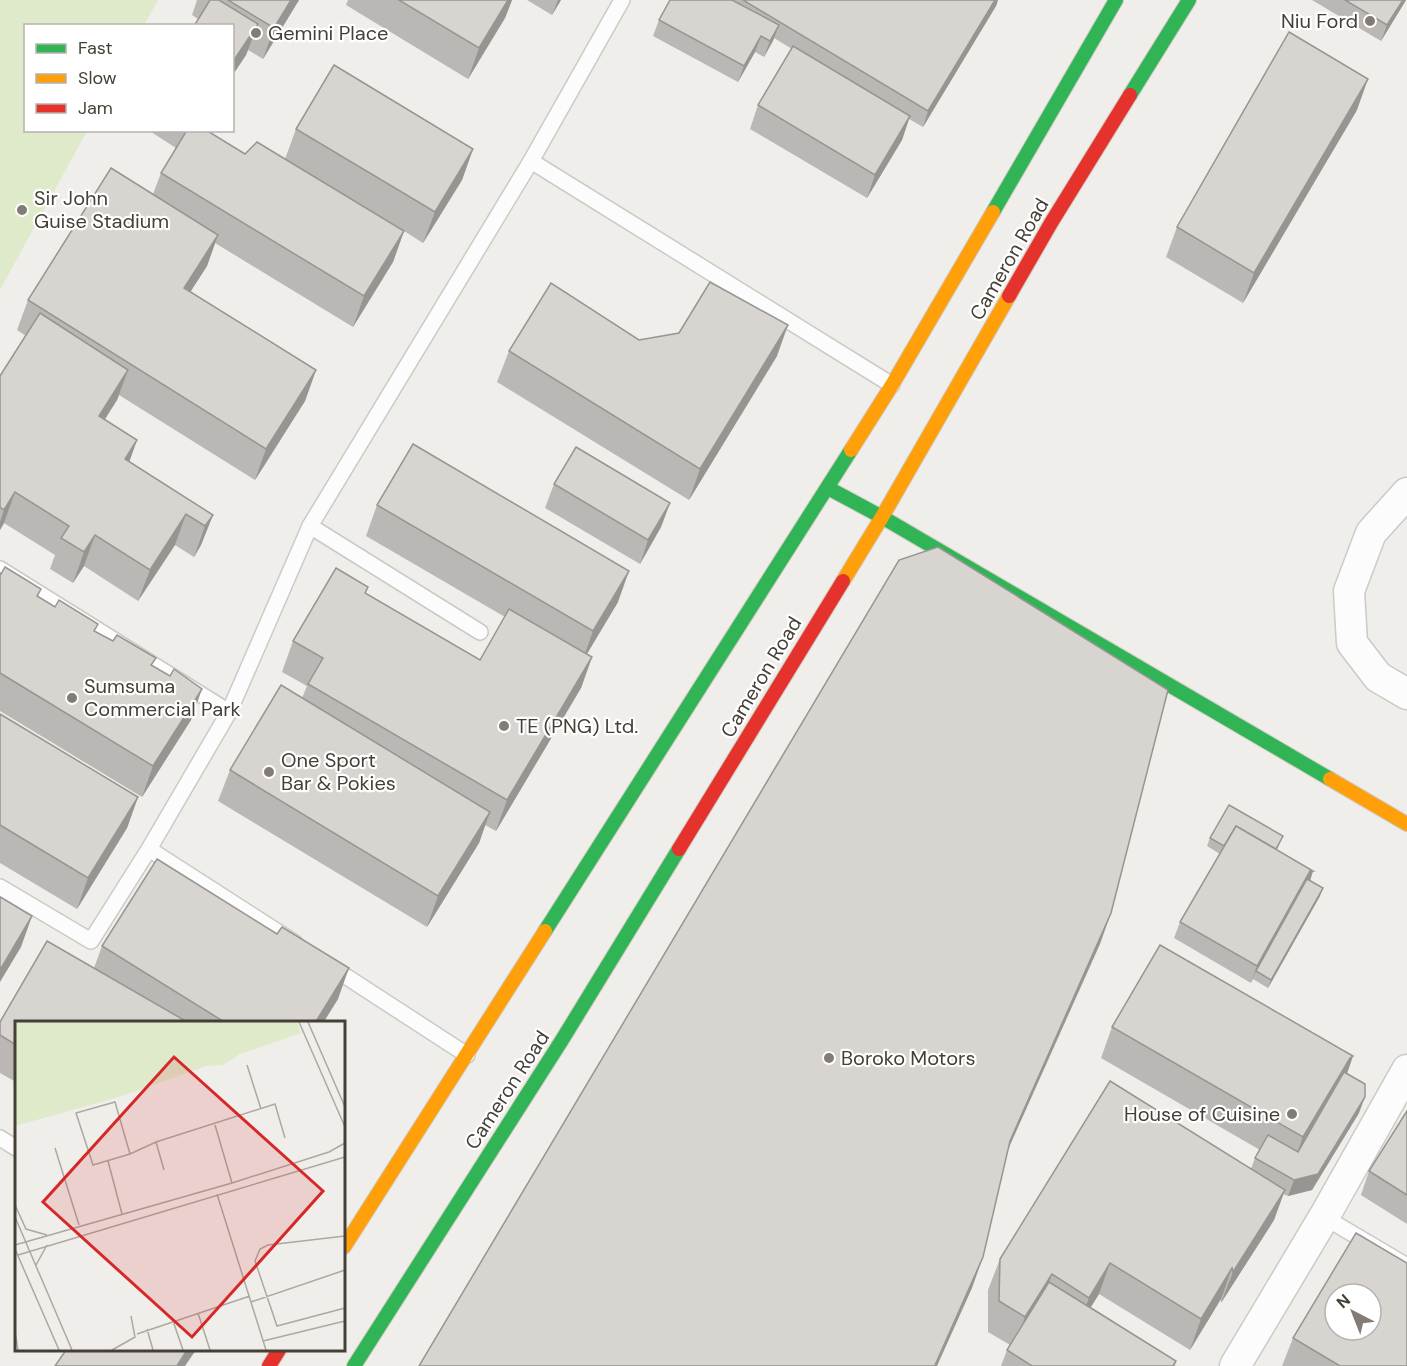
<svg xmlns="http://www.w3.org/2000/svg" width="1407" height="1366" font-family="'DM Sans',sans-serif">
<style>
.green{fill:#deeaca}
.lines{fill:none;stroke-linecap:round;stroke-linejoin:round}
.lane-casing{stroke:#cccac6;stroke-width:18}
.street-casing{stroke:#cccac6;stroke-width:33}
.fast-casing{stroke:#cfcbc1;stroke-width:16}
.slow-casing{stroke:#cfcbc1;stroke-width:16}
.jam-casing{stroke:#cfcbc1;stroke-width:16}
.lane{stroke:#fdfcfc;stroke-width:15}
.street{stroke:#fdfcfc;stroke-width:30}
.fast{stroke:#30b455;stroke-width:14}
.slow{stroke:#ff9f0a;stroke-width:14}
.jam{stroke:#e5322d;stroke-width:14}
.wall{fill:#bab7b4}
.shaded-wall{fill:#979592}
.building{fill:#d8d5d1;stroke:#979592;stroke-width:1.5;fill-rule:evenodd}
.poi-dot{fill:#827c75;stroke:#fff;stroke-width:2}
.labels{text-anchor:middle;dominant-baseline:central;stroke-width:4.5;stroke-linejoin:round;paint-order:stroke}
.poi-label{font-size:20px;fill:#463f36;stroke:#fff;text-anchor:start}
.street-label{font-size:20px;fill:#463f36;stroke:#fff}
.inset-road{fill:none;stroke:#aca8a2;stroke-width:1.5}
.view{fill:#d62828;fill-opacity:0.15;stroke:#d62828;stroke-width:3}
.inset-edge{fill:none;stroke:#463f36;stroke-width:3}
</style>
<rect width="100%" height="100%" fill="#f0eeea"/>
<!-- green -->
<polygon class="green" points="0,0 158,0 144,25 26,26 26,130 87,131 0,290"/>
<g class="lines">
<!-- lane casing -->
<g class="lane-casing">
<g id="lane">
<polyline points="531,161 892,385"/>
<polyline points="310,526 480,632"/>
<polyline points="0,569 229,712"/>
<polyline points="149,849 295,943"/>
<polyline points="0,887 91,941 149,849 229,712 310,526 531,161 622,0"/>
<polyline points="330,966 467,1055"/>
<polyline points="0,1138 16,1148"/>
<polyline points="1324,1217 1407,1266"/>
</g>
</g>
<!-- street casing -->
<g class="street-casing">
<g id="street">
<polyline points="1407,493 1371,533 1349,591 1352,643 1378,677 1407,694"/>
<polyline points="1235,1366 1324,1217 1407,1070"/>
</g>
</g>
<!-- fast casing -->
<g class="fast-casing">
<g id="fast">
<polyline points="1130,95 1189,0"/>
<polyline points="993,212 1116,0"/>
<polyline points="828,488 882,517 1330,779"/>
<polyline points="545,931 851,450"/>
<polyline points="354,1366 562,1040 679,849"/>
</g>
</g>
<!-- slow casing -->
<g class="slow-casing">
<g id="slow">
<polyline points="851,450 892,385 993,212"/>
<polyline points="843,581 882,517 1009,296"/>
<polyline points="1330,779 1407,824"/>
<polyline points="344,1247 545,931"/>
</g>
</g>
<!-- jam casing -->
<g class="jam-casing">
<g id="jam">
<polyline points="1009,296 1051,223 1130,95"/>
<polyline points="679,849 843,581"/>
<polyline points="269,1366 279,1350"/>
</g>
</g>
<!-- lane -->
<use href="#lane" class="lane"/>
<!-- street -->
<use href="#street" class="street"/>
<!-- fast -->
<use href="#fast" class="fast"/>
<!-- slow -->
<use href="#slow" class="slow"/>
<!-- jam -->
<use href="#jam" class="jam"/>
</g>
<!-- wall -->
<g class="wall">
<polygon points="197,0 299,0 263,59 248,50 246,55 232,76 232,26 198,19 192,15"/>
<polygon points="348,0 512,0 505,18 468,79 346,5"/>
<polygon points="527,0 561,0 552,15"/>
<polygon points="734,0 998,0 996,6 923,127 909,119 902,140 867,198 750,129 758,105 792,49 774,38 764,57 755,52 738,82 653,36 659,20 734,1"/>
<polygon points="1312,0 1406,0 1381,41"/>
<polygon points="1357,110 1243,303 1166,257 1177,227"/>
<polygon points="296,129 473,149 462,180 423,243 404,231 393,262 353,327 215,243 207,266 190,292 316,370 305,401 255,480 119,395 117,400 105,419 137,440 129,462 213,515 201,545 194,557 175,545 138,601 84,566 73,583 50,569 55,555 4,523 0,530 0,376 26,336 17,330 28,300 153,194 161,173 176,148 148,130 206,130 245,154 285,159"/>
<polygon points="639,340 777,356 689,500 497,382 509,351"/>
<polygon points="554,484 670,503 661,527 640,564 545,508"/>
<polygon points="377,505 618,602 587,654 592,657 581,688 496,831 485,825 479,843 427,927 218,801 230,770 302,698 307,686 282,672 293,641 368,587 365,593 480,660 505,617 366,536"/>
<polygon points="0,573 41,589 38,596 153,666 191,720 142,797 0,711"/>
<polygon points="0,714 138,797 127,828 77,909 0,863"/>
<polygon points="1283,836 1277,850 1313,871 1310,881 1320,896 1268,988 1253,979 1251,983 1174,938 1180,922 1220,854 1207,846 1210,838"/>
<polygon points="102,946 338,999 323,1023 16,1023 16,1082 0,1073 0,1022 94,968"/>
<polygon points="1112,1027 1353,1056 1347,1074 1359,1113 1312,1190 1288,1196 1283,1194 1274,1220 1221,1303 1221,1299 1190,1350 1099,1294 1091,1307 1176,1361 1175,1366 1001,1366 1007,1350 1010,1345 988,1332 988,1290 1000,1259 1251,1169 1255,1158 1260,1150 1101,1058"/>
<polygon points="1407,1111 1407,1224 1361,1195 1369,1171"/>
<polygon points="1293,1338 1407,1366 1282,1366"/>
</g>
<!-- shaded-wall -->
<g class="shaded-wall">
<polygon points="291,0 299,0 263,59 274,28"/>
<polygon points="508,0 512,0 505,18 468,79 479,48"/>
<polygon points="558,0 561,0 552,15"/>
<polygon points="995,0 998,0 996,6 923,127 928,111"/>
<polygon points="1403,0 1406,0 1381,41 1387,25"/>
<polygon points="258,24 246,55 232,76 232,63"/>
<polygon points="779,25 773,41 764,57 770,41"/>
<polygon points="761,36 755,52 738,82 744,66"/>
<polygon points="1368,79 1357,110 1243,303 1254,273"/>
<polygon points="910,116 902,140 867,198 875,175"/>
<polygon points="473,149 462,180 423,243 435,212"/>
<polygon points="404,231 393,262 353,327 364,296"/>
<polygon points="218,235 207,266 173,319 184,288"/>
<polygon points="788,325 777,356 689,500 700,469"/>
<polygon points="128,370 117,400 88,446 99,416"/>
<polygon points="316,370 305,401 255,480 266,449"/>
<polygon points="137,440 126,471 125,459"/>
<polygon points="15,492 4,523 0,530 0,522 4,510"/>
<polygon points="670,503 661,527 640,564 648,540"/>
<polygon points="186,514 175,545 138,601 150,570"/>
<polygon points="213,515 201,545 194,557 205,526"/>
<polygon points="95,535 84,566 73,583 84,552"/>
<polygon points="629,571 618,602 582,662 593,631"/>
<polygon points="592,657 581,688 496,831 507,800"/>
<polygon points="202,689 191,720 142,797 153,766"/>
<polygon points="138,797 127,828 77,909 88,878"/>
<polygon points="490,812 479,843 427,927 438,896"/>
<polygon points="1310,871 1313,871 1308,887 1256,971 1251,983 1257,966"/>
<polygon points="1323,888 1320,896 1268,988 1271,980"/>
<polygon points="1111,913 1100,944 998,1172 1010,1141"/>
<polygon points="32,916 21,947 0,982 0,970"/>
<polygon points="349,968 338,999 323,1023 315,1023"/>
<polygon points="1353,1056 1342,1087 1292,1168 1303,1137 1350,1058"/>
<polygon points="1365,1097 1359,1113 1312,1190 1288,1196 1294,1180"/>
<polygon points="1285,1190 1274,1220 1221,1303 1233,1272"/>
<polygon points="983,1257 972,1288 937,1366 935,1366"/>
<polygon points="1110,1263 1099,1294 1077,1329 1089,1298"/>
<polygon points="1232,1268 1221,1299 1190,1350 1201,1319"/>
<polygon points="1052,1274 1041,1305 1014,1348 1025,1317"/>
<polygon points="187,1350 196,1350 185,1366 177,1366"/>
</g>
<!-- building -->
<g class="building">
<polygon points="210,0 219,0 258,24 232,63 232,26 194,26"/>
<polygon points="228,0 291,0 274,28"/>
<polygon points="399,0 508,0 479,48"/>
<polygon points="670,0 732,0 779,25 770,41 761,36 744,66 659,20"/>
<polygon points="743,0 995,0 928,111"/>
<polygon points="1345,0 1403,0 1387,25"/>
<polygon points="1289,32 1368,79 1254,273 1177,227"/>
<polygon points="793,46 910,116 875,175 758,105"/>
<polygon points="334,65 473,149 435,212 296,129"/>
<polygon points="187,130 206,130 245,154 257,142 404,231 364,296 161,173"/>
<polygon points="111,168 218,235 184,288 316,370 266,449 28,300"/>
<polygon points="710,282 788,325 700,469 509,351 551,283 639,340 679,333"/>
<polygon points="40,313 128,370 99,416 137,440 125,459 213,515 205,526 186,514 150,570 95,535 84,552 61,538 69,526 15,492 4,510 0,507 0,376"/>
<polygon points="413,444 629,571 593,631 377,505"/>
<polygon points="576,447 670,503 648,540 554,484"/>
<polygon points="938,547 1168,690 1111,913 1010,1141 983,1257 935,1365 936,1366 419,1366 899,560"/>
<polygon points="5,567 41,589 37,596 55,607 59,600 98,624 94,631 113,641 117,635 156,658 151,665 170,676 174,669 202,689 153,766 0,673 0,573 1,574"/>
<polygon points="336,568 368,587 365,593 480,660 509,609 592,657 507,800 308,684 323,658 293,641"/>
<polygon points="281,685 490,812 438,896 230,770"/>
<polygon points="0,714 138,797 88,878 0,825"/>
<polygon points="1229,805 1283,836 1276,849 1236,826 1224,846 1210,838"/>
<polygon points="1236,826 1313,871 1310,871 1257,966 1180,922"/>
<polygon points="157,859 277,934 282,927 349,968 315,1023 226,1023 102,946"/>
<polygon points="1307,879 1323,888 1271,980 1256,971"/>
<polygon points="0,897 32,916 0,970"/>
<polygon points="47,941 189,1023 16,1023 16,1045 0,1035 0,1022"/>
<polygon points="1160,945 1353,1056 1350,1058 1303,1137 1112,1027"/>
<polygon points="1344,1072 1365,1084 1365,1097 1318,1174 1294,1180 1255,1158 1268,1135 1298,1152"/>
<polygon points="1110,1081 1285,1190 1233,1272 1232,1268 1201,1319 1110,1263 1089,1298 1052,1274 1025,1317 999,1301 1000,1259"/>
<polygon points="1407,1111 1407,1195 1369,1171"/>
<path d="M1356 1233 1407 1263V1366H1340L1293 1338ZM1335 1294H1371V1330H1335Z"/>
<polygon points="1049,1282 1176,1361 1173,1366 1032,1366 1007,1350"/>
<polygon points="66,1350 187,1350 177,1366 55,1366"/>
</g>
<!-- markers -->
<g class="poi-dot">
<circle cx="1370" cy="21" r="6"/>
<circle cx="256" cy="33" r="6"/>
<circle cx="22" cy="210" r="6"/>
<circle cx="72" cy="698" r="6"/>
<circle cx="504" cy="726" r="6"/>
<circle cx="269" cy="772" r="6"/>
<circle cx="829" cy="1058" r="6"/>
<circle cx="1292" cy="1114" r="6"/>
</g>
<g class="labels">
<!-- poi labels -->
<g class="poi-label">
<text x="1358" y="21" text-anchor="end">Niu Ford</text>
<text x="268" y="33">Gemini Place</text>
<text x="34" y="198">Sir John<tspan x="34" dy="23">Guise Stadium</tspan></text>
<text x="84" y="686">Sumsuma<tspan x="84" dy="23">Commercial Park</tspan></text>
<text x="516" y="726">TE (PNG) Ltd.</text>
<text x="281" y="760">One Sport<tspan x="281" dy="23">Bar &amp; Pokies</tspan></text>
<text x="841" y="1058">Boroko Motors</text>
<text x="1280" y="1114" text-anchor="end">House of Cuisine</text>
</g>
<!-- street labels -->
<g class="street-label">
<text transform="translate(1009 259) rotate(-60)">Cameron Road</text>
<text transform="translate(761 677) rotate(-59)">Cameron Road</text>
<text transform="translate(507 1090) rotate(-57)">Cameron Road</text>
</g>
</g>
<!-- overview -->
<g transform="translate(15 1021)">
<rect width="330" height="330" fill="#f0eeea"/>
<path d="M0 1H282L286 12 225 33 208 44 191 45 104 76 0 105Z" fill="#deeaca"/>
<path class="inset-road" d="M284 1 330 106M293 1 330 86M232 44 246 88M200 104 217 162M141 121 149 149M40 127 64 204M115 133 100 81 61 92 78 144 115 133 141 121 260 83 270 117M93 140 107 193M202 173 251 329M0 184 11 208 32 214M0 196 57 329M330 215 253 224 245 228 240 240 262 305 330 287M0 224 217 162 314 131 330 122M0 228 44 329M3 234 330 136M21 244 32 224M236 281 330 249M183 292 195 329M158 300 168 329M132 308 138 329M0 311 3 329M122 313 235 275M248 320 330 300M97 329 120 316 116 295"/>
<path class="view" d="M159 36 308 170 177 316 28 181Z"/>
<rect width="330" height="330" class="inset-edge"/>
</g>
<!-- legend -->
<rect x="24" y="24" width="210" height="108" fill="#ffffff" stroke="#b5b2af" stroke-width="1.5"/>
<rect x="36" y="44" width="30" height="9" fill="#30b455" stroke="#b5b2af" stroke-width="1.5"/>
<text x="78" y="54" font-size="18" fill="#463f36">Fast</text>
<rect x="36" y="74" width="30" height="9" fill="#ff9f0a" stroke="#b5b2af" stroke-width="1.5"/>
<text x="78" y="84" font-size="18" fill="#463f36">Slow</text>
<rect x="36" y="104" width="30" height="9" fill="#e5322d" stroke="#b5b2af" stroke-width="1.5"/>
<text x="78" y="114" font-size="18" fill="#463f36">Jam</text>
<!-- north arrow -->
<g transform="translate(1353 1312) rotate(318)"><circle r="28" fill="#ffffff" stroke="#b5b2af" stroke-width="1.5"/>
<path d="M0-4.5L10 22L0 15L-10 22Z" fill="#827c75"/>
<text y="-9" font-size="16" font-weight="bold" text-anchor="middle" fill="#463f36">N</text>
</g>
</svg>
